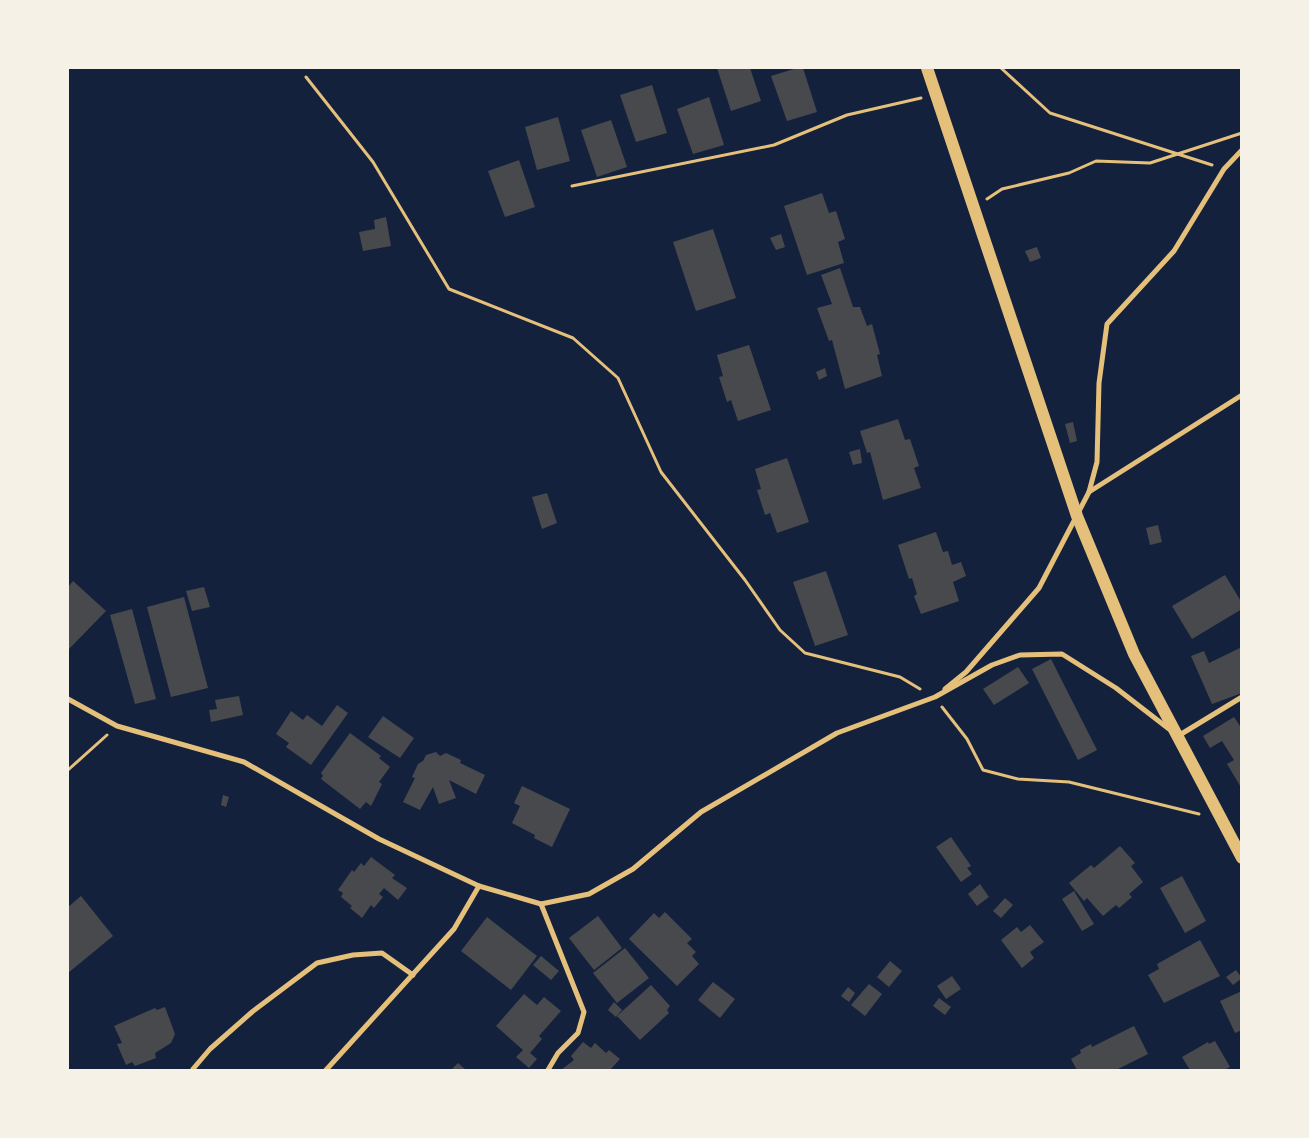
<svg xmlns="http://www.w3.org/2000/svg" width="1309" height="1138" font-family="Rubik,sans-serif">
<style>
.building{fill:#48494c}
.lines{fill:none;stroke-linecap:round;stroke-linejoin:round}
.path{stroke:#e5c07b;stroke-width:3}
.minor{stroke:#e5c07b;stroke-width:5}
.primary{stroke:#e5c07b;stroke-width:12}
</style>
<rect width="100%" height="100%" fill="#14213d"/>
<!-- building -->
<g class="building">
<polygon points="717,68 750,68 761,101 731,111"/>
<polygon points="797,68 803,68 817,112 787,121 771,76"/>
<polygon points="652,85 667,133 636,142 620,95"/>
<polygon points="709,97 724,145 693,154 677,109"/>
<polygon points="558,117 570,161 537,170 525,127"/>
<polygon points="611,120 627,167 597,177 581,130"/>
<polygon points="519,160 535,207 505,217 488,171"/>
<polygon points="822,193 829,213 836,211 845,239 838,242 844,263 807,275 784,206"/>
<polygon points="386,217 391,246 363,251 359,232 375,229 374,220"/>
<polygon points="713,229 736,298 696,311 673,242"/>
<polygon points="781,234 785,247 776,250 770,238"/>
<polygon points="1037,247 1041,258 1030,262 1025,251"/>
<polygon points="840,268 853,307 860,307 867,326 872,324 880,354 877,355 882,376 845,389 832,340 829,341 817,308 832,304 821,275"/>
<polygon points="749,345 771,410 738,421 731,400 727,402 719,377 723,376 717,355"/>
<polygon points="825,368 827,376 819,380 816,372"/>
<polygon points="898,419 905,440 910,439 919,466 914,468 921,488 883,500 870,452 867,453 860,431"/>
<polygon points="1073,422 1077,441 1070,443 1065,424"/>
<polygon points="860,449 862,463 853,465 849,452"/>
<polygon points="787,458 809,522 777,533 770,513 765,515 757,490 761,489 755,469"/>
<polygon points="547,493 557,523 542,529 532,497"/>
<polygon points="1158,525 1162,542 1150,545 1146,528"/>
<polygon points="936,532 943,552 948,551 952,565 961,562 966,576 953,582 959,601 921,614 914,596 917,594 912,578 909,579 898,545"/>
<polygon points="826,571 848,635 815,646 793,582"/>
<polygon points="1225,575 1242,603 1242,609 1192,639 1172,606"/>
<polygon points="73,581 106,611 68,650 68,587"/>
<polygon points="204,587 210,607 192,611 186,591"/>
<polygon points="184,597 208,688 171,697 147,607"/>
<polygon points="132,609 156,699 135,704 110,615"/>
<polygon points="1242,647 1242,693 1212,704 1191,656 1204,651 1209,663"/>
<polygon points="1051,659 1097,750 1078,760 1032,669"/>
<polygon points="1018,667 1029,683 994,705 983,689"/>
<polygon points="239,696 243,715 211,722 209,710 217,709 215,700"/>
<polygon points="337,705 348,713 311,765 286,747 289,743 276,734 291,711 303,720 307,715 322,726"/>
<polygon points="383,716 414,738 400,758 368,737"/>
<polygon points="1234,717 1242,729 1242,789 1227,764 1234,760 1222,741 1210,748 1203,736"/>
<polygon points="350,733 381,756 379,758 390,767 379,782 382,784 371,806 366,802 360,809 321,779 323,776 321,773"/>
<polygon points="436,752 440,756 446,753 461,760 460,763 485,775 476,794 449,780 456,798 439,804 433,787 420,810 403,802 415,778 412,777 418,764 423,761 426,755"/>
<polygon points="522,786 570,809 552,847 534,838 535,835 512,823 520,806 514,803"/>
<polygon points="223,795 229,797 226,807 221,805"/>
<polygon points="951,837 971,866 967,868 972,874 961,882 936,847"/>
<polygon points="1120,846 1135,863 1131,866 1143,882 1129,894 1132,897 1119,908 1116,905 1103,916 1087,898 1084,901 1069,883 1091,865 1094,868"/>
<polygon points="371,857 395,875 392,878 407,888 398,900 384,888 379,894 383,897 374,908 371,905 362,918 350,908 352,906 341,897 343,893 338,890 352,870 354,872 361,863 364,866"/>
<polygon points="1182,876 1206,921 1185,933 1160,888"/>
<polygon points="980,884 989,897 977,906 968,894"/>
<polygon points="1074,891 1094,924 1082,931 1062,899"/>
<polygon points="81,896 113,936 68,973 68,907"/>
<polygon points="1005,898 1013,905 1001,918 993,911"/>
<polygon points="665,912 692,939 687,943 696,952 692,956 699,964 677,986 629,939 654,913 659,918"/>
<polygon points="598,916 622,948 594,970 569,938"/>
<polygon points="487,917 537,956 511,990 461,951"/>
<polygon points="1030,925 1044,942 1030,952 1034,958 1022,968 1001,940 1017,927 1021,932"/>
<polygon points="1200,940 1220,976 1164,1003 1148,975 1159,969 1157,964"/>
<polygon points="625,948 649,978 617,1003 593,973"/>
<polygon points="541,956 559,971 551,980 533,965"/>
<polygon points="890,961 902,971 889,987 877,977"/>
<polygon points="1236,970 1242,978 1233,985 1226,977"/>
<polygon points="952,976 961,989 946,999 937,986"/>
<polygon points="713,982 735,999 720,1018 698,1000"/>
<polygon points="869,984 882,994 865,1016 851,1005"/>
<polygon points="651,985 670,1006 667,1010 669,1013 640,1040 617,1016"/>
<polygon points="848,987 855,993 849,1002 841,996"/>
<polygon points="1242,991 1242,1030 1235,1033 1220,1001"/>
<polygon points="524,994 537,1005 544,997 561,1011 539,1036 542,1039 530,1053 537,1059 529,1068 516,1057 523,1050 496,1026"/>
<polygon points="939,998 951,1007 945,1015 933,1006"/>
<polygon points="614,1002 622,1010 616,1017 608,1010"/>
<polygon points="165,1007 175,1034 171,1043 155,1053 156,1058 135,1066 132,1062 126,1065 117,1044 122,1043 114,1026 155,1008 157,1010"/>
<polygon points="1134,1026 1148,1054 1116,1070 1077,1070 1071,1059 1081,1053 1080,1050 1091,1044 1092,1047"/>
<polygon points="1215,1041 1230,1067 1224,1070 1190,1070 1182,1057 1208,1042 1209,1044"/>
<polygon points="583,1042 591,1048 595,1043 606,1053 609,1050 620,1059 610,1070 561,1070 574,1060 571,1056"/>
<polygon points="458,1063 466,1070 451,1070"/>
</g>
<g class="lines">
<!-- path -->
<g class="path">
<polyline points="1001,68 1050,113 1212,165"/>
<polyline points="306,77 373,162 449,289 573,338 618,378 661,472 745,580 780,630 805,653 900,677 920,689"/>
<polyline points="572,186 774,145 847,115 921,98"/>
<polyline points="987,199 1002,189 1069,173 1096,161 1150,163 1242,133"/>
<polyline points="942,707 967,739 983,770 1018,779 1069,782 1199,814"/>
<polyline points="68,770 107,735"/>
</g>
<!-- minor -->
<g class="minor">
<polyline points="1089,492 1242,395"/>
<polyline points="945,689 966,672 1039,588 1089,492 1097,462 1099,383 1107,324 1174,251 1224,169 1242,150"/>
<polyline points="68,699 117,726 244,762 379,839 479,886 541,904 589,894 633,869 701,812 837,733 935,697 992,665 1020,655 1062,654 1116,688 1169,729"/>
<polyline points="1178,736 1242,697"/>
<polyline points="541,904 584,1012 578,1033 558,1053 548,1070"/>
<polyline points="193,1069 210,1049 252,1012 317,963 353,955 382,953 413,975"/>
<polyline points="326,1070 454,929 479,886"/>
</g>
<!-- primary -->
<polyline class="primary" points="927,68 1077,516 1134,654 1242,858"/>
</g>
<!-- border -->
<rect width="1309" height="1138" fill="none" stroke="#f6f1e7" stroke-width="138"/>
</svg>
